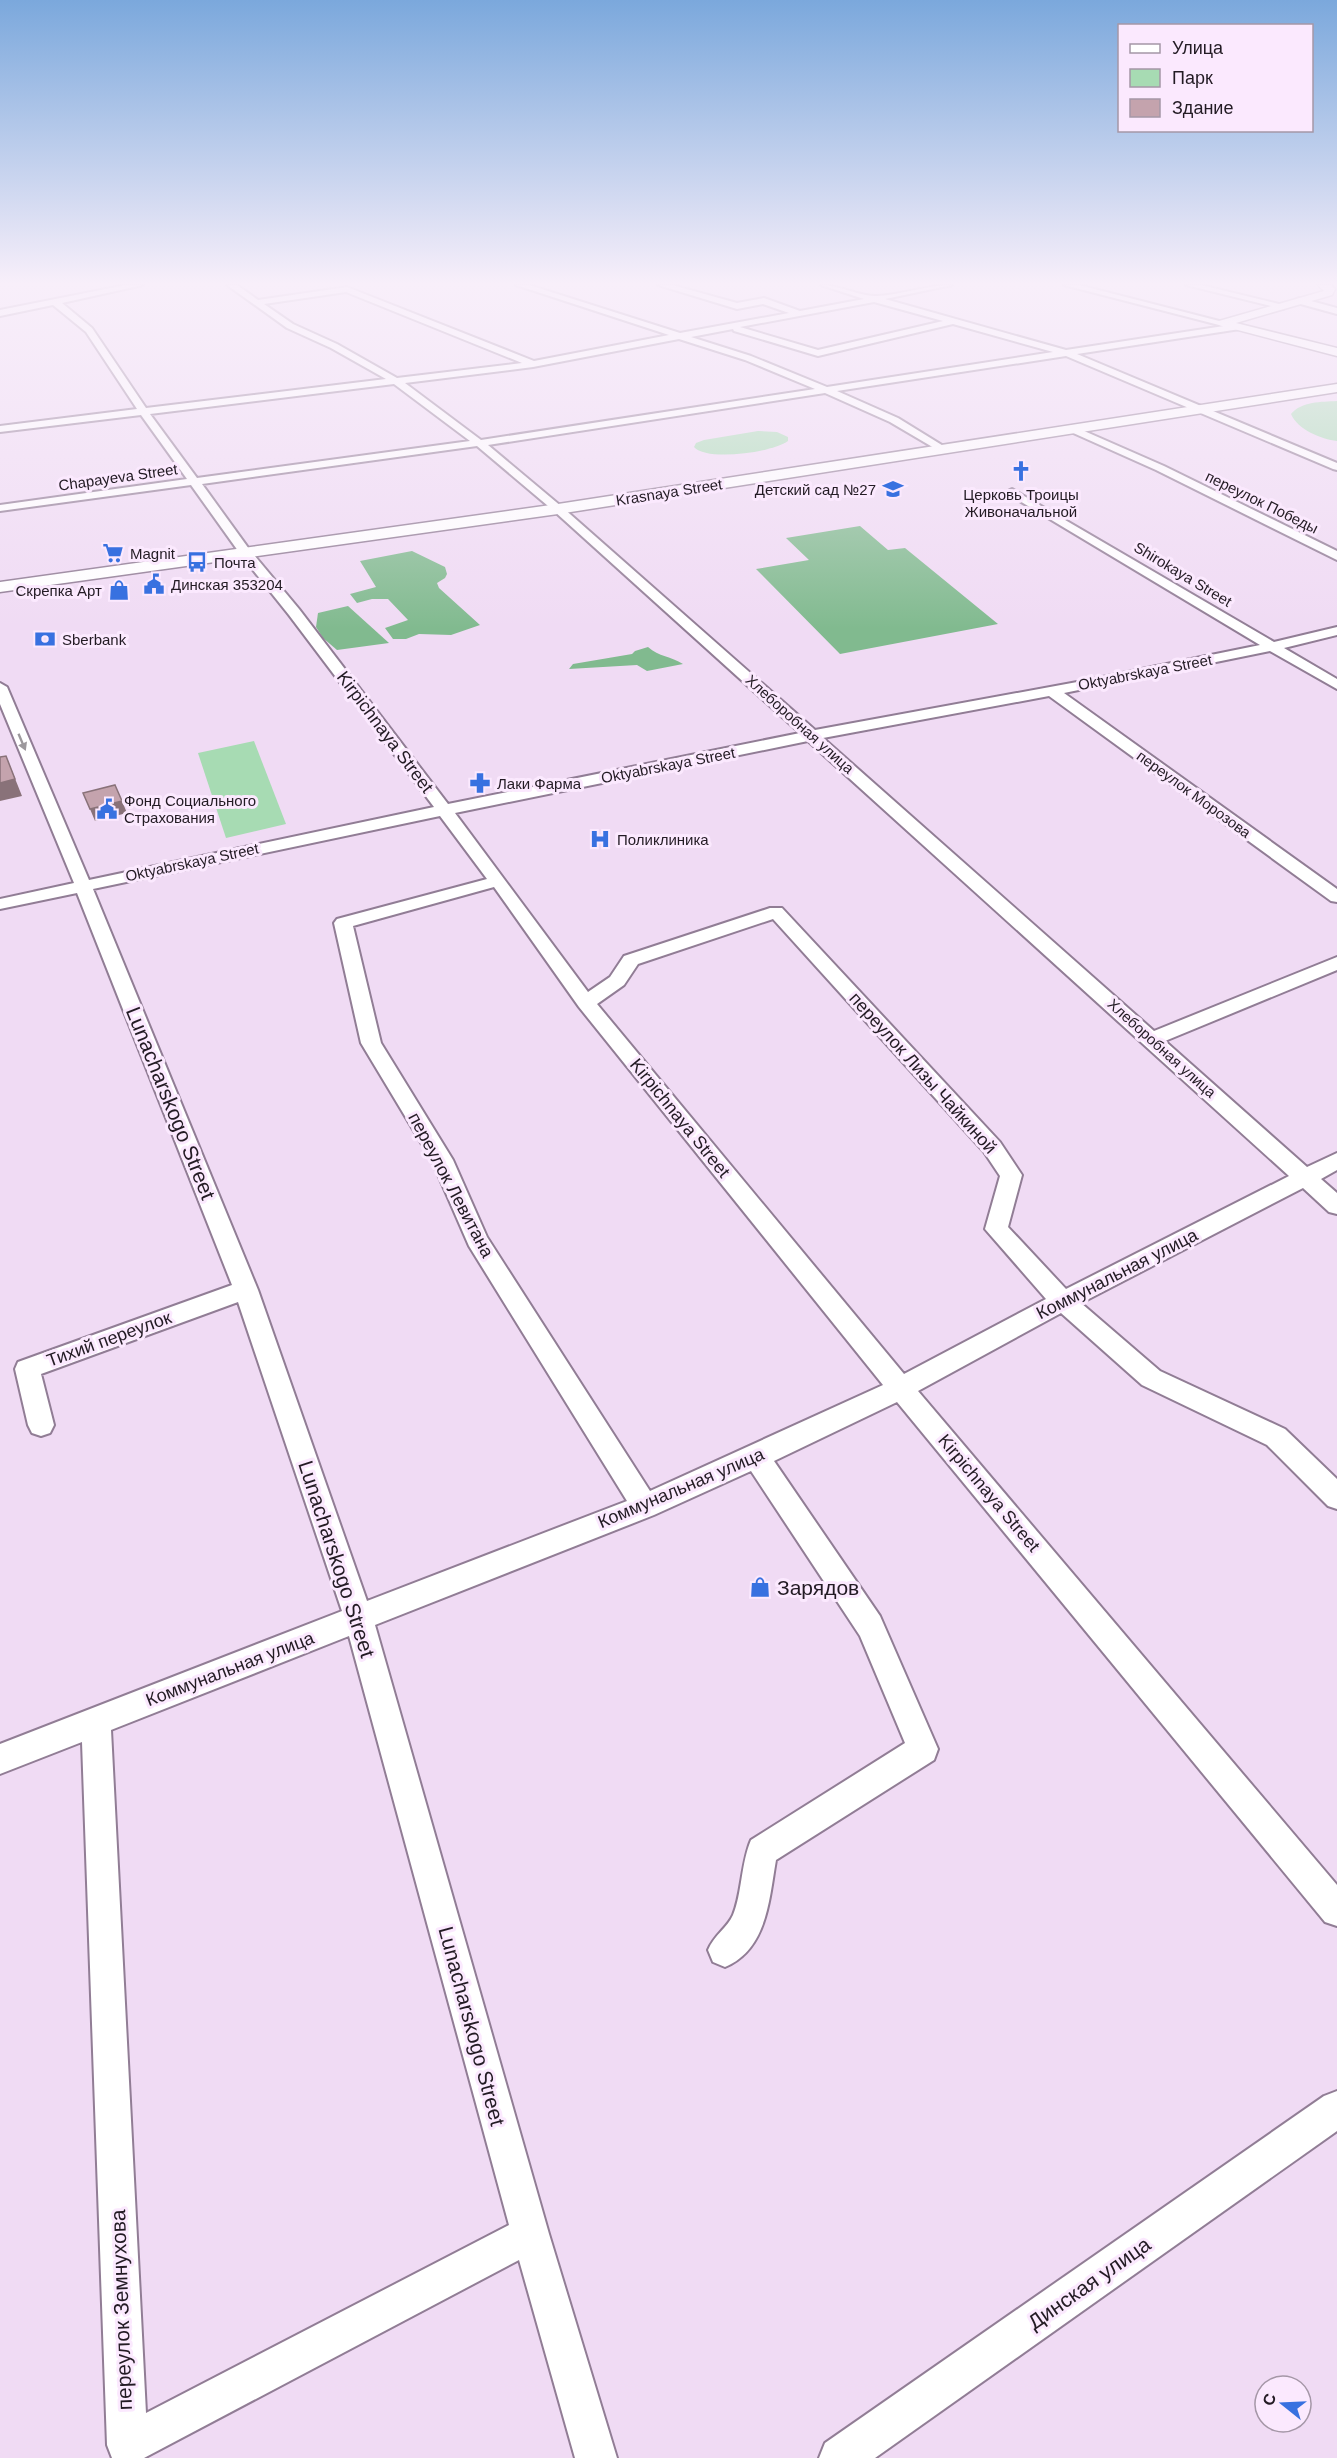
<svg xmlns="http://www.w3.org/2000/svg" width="1337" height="2458" font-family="Helvetica,sans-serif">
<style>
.green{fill:#a7dbb3}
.forest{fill:#81ba8f}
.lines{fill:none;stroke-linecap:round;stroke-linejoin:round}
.minor-casing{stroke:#917d95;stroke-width:4}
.major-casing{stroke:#917d95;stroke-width:3}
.minor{fill:#fff;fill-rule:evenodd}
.major{fill:#fff;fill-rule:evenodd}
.shaded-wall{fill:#897279}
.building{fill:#c4a3ad;stroke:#897279;stroke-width:1.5}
.oneway{fill:#9c989c}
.labels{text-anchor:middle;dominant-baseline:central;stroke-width:6;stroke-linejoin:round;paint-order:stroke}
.far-street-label{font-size:15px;fill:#231b24;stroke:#fbe9fe}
.far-poi-label{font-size:15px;fill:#231b24;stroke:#fbe9fe;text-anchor:start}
.street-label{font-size:18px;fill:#231b24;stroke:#fbe9fe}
.near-street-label{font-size:21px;fill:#231b24;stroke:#fbe9fe}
.near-poi-label{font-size:21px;fill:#231b24;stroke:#fbe9fe;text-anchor:start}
</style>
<rect width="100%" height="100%" fill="#f0dbf4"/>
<!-- green -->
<g class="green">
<path d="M1337 401V441C1321 439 1298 430 1291 414 1302 401 1321 402 1337 401Z"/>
<path d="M758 431 777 432 788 437V441C774 452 707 462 694 447L696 443 704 440Z"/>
<polygon points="254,741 286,824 226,838 198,753"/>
</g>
<!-- forest -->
<g class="forest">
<polygon points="860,526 888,550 905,548 998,624 840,654 756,569 809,560 786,538"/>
<polygon points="412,551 445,567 447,574 445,578 437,583 439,588 480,625 451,635 419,634 406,639 393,639 385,628 408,620 388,599 372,599 357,603 350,594 376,587 360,561"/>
<polygon points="348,606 389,643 337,650 323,638 316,627 318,613"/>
<path d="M648 647C659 657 671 656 683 664L647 671 637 665 569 669 573 664 632 654 635 651Z"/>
</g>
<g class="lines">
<!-- minor casing -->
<g class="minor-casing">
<g id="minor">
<path d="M126 285H143L62 303 92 328 146 408 386 379 331 348 287 328 227 285H237L258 300 347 287 534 361 669 335 516 285H529L680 333 789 313 763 304 737 309 658 285H672L737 303 764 298 800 311 864 299 821 285C840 285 860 297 877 296 902 295 926 285 952 285L885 299 1066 350 1237 324 1240 325V329L1077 354 1337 463V470L1333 469 1066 356 837 391 898 418 945 447 946 449 941 452 890 422 825 393 488 445 562 507 815 730 1088 680 1260 645 1008 494 1006 492 1012 489 1274 642 1337 627V635L1284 648 1337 679V689L1270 651 1064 693 1337 889V902L1331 901 1049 696 823 738 1154 1031 1337 957V970L1165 1041 1307 1167 1337 1153V1170L1321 1179 1337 1193V1214L1329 1212 1303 1188 1081 1303 1160 1371 1285 1429 1337 1479V1509L1328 1506 1267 1445 1142 1385 1061 1313 918 1391 1337 1885V1926L1325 1922 897 1402 774 1461 880 1616 938 1749 934 1760 776 1860C769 1900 767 1949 725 1967L713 1962 708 1950C714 1935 728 1927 733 1915 742 1894 741 1863 751 1840L905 1743 860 1636 751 1471 654 1515 375 1625 549 2234 617 2458H575L519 2260 144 2458H112L107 2445 82 1742 0 1774V1744L342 1611 238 1302 41 1374 54 1425 50 1433 41 1436 32 1433 28 1425 15 1369 18 1362 232 1285 77 893 0 909V899L74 883 0 704V683L7 687 89 880 434 807 289 615 241 555 191 485 0 511V505L187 479 141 415 0 432V426L137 409 86 332 53 305 0 316V310ZM346 292 522 363 397 378 337 344 293 324 264 304ZM874 302 943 321 818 350 740 327ZM953 324 1053 352 827 387 751 356 691 337 733 329 734 331 818 356ZM679 339 745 360 815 389 481 440 405 383 533 367ZM394 384 470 441 197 478 150 414ZM477 446 554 511 800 733 448 804 299 609 249 549 202 484ZM808 741 1289 1176 1066 1289 1008 1227 1022 1175 1000 1142 782 908H770L624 956 610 977 588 992 455 813ZM440 816 487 879 337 919 334 923 361 1043 432 1161 469 1246 627 1501 367 1601 258 1290 93 889ZM494 887 579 1007 883 1385 650 1491 487 1237 453 1160 381 1043 353 926ZM773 919 984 1152 1000 1176 985 1229 1046 1299 904 1374 597 1004 624 985 638 964ZM349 1636 509 2225 146 2413 111 1730Z"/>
<polygon points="1064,285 1079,285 1227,323 1223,326"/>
<polygon points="1186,285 1201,285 1287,306 1283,309"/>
<polygon points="1300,298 1337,308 1337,314 1297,303 1297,299"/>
<polygon points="1075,427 1164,466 1337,551 1337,560 1156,470 1071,432 1070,430"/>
<polygon points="1337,2091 1337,2131 875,2458 819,2458 825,2443 1324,2096"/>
</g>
</g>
<!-- major casing -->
<g class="major-casing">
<g id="major">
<polygon points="1318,285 1331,285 1335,289 1332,295 1236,323 1337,348 1337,356 1219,325 1217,323 1219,321 1324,291"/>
<polygon points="1337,384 1337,392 558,514 0,592 0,582 558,504"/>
</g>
</g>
<!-- minor -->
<use href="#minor" class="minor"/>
<!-- major -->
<use href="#major" class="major"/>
</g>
<!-- shaded-wall -->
<g class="shaded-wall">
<polygon points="6,756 22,796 0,801 0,783"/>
<polygon points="122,801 127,813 95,821 90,809"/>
</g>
<!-- building -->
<g class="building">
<polygon points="6,756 15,779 0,783 0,757"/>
<polygon points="115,785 122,801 90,809 83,793"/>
</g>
<!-- one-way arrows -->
<defs><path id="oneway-solid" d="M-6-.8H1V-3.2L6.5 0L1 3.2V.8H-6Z" transform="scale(1.5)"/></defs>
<use class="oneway" href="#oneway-solid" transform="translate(22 742) rotate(67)"/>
<!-- sky -->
<linearGradient id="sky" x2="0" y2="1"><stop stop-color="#7ba8dc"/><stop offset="0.45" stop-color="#f8effa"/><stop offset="1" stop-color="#f8effa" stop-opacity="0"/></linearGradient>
<rect width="1337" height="629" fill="url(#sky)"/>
<!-- icons -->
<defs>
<g id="church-bare" transform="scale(1.62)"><path d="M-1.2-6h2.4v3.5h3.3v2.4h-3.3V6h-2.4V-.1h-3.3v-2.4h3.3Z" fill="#3871e0" stroke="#fbe9fe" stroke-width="2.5" paint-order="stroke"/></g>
<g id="school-bare" transform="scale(1.62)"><path d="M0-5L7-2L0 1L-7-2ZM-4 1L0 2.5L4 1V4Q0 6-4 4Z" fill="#3871e0" stroke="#fbe9fe" stroke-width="2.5" paint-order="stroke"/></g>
<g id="supermarket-bare" transform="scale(1.62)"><path d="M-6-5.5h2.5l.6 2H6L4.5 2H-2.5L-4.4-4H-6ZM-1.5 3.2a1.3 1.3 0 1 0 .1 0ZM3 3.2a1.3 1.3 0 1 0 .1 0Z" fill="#3871e0" stroke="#fbe9fe" stroke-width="2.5" paint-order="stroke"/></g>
<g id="bus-bare" transform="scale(1.62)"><path d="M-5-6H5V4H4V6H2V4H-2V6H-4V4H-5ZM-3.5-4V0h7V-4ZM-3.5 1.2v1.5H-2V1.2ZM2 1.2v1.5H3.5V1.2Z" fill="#3871e0" stroke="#fbe9fe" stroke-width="2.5" paint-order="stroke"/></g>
<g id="civic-bare" transform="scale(1.62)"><path d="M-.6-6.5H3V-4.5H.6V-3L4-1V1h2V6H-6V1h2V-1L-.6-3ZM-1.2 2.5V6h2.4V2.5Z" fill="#3871e0" stroke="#fbe9fe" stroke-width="2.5" paint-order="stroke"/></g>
<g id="shop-bare" transform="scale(1.62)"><path d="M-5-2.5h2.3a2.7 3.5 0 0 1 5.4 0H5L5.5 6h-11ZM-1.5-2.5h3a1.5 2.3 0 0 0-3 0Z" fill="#3871e0" stroke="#fbe9fe" stroke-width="2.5" paint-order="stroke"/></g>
<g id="bank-bare" transform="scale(1.62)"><path d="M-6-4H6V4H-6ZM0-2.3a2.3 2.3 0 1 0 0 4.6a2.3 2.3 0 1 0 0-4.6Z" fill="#3871e0" stroke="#fbe9fe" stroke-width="2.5" paint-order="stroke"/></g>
<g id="pharmacy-bare" transform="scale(1.62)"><path d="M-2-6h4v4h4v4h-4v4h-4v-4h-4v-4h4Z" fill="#3871e0" stroke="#fbe9fe" stroke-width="2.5" paint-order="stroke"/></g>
<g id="hospital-bare" transform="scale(1.62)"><path d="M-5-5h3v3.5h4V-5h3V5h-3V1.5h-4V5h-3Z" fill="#3871e0" stroke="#fbe9fe" stroke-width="2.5" paint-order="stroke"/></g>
</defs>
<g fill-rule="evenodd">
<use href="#church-bare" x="1021" y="471"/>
<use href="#school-bare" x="893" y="489"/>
<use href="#supermarket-bare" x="113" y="553"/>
<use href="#bus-bare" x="197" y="562"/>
<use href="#civic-bare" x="154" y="584"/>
<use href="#shop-bare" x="119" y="590"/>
<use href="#bank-bare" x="45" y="639"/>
<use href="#pharmacy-bare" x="480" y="783"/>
<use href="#civic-bare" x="107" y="809"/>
<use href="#hospital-bare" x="600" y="839"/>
<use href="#shop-bare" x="760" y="1587"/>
</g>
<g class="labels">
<!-- far-street labels -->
<g class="far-street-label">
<text transform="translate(118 477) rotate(-8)">Chapayeva Street</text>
<text transform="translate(669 492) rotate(-9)">Krasnaya Street</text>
<text transform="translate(1262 502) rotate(26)">переулок Победы</text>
<text transform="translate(1183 574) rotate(31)">Shirokaya Street</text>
<text transform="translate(1145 672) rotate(-11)">Oktyabrskaya Street</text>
<text transform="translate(800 724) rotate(42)">Хлеборобная улица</text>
<text transform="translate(668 765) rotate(-11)">Oktyabrskaya Street</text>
<text transform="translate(1194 794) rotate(36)">переулок Морозова</text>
<text transform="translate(192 862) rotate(-12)">Oktyabrskaya Street</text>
<text transform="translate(1162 1048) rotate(42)">Хлеборобная улица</text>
</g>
<!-- far-poi labels -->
<g class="far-poi-label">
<text x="876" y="489" text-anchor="end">Детский сад №27</text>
<text x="1021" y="494" text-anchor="middle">Церковь Троицы<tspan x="1021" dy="17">Живоначальной</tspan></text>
<text x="130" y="553">Magnit</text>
<text x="214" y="562">Почта</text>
<text x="171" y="584">Динская 353204</text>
<text x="102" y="590" text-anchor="end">Скрепка Арт</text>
<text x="62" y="639">Sberbank</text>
<text x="497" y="783">Лаки Фарма</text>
<text x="124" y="800">Фонд Социального<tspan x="124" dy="17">Страхования</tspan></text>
<text x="617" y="839">Поликлиника</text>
</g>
<!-- street labels -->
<g class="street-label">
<text transform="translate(385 732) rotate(53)">Kirpichnaya Street</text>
<text transform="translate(923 1073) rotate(48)">переулок Лизы Чайкиной</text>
<text transform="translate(680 1118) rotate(51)">Kirpichnaya Street</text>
<text transform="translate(451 1185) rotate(62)">переулок Левитана</text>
<text transform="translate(1117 1274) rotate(-27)">Коммунальная улица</text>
<text transform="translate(109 1339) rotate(-20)">Тихий переулок</text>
<text transform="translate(681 1488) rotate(-23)">Коммунальная улица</text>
<text transform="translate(989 1493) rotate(50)">Kirpichnaya Street</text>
<text transform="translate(230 1669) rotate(-21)">Коммунальная улица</text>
</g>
<!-- near-street labels -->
<g class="near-street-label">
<text transform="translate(171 1103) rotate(68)">Lunacharskogo Street</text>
<text transform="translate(337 1559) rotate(72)">Lunacharskogo Street</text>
<text transform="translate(472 2026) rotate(75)">Lunacharskogo Street</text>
<text transform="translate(1089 2283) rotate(-35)">Динская улица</text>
<text transform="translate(121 2310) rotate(-92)">переулок Земнухова</text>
</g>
<!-- near-poi labels -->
<g class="near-poi-label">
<text x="777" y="1587">Зарядов</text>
</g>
</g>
<!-- legend -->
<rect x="1118" y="24" width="195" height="108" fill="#fbe9fe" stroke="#a597a7" stroke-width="1.5"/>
<rect x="1130" y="44" width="30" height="9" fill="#ffffff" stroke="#a597a7" stroke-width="1.5"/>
<text x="1172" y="54" font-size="18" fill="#231b24">Улица</text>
<rect x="1130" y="69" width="30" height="18" fill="#a7dbb3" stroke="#a597a7" stroke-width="1.5"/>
<text x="1172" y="84" font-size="18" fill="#231b24">Парк</text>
<rect x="1130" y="99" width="30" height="18" fill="#c4a3ad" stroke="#a597a7" stroke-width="1.5"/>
<text x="1172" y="114" font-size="18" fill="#231b24">Здание</text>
<!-- north arrow -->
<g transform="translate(1283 2404) rotate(288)"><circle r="28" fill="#fbe9fe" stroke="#a597a7" stroke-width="1.5"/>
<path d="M0-4.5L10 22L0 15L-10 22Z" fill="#3871e0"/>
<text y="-9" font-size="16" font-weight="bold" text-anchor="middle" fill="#231b24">С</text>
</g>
</svg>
